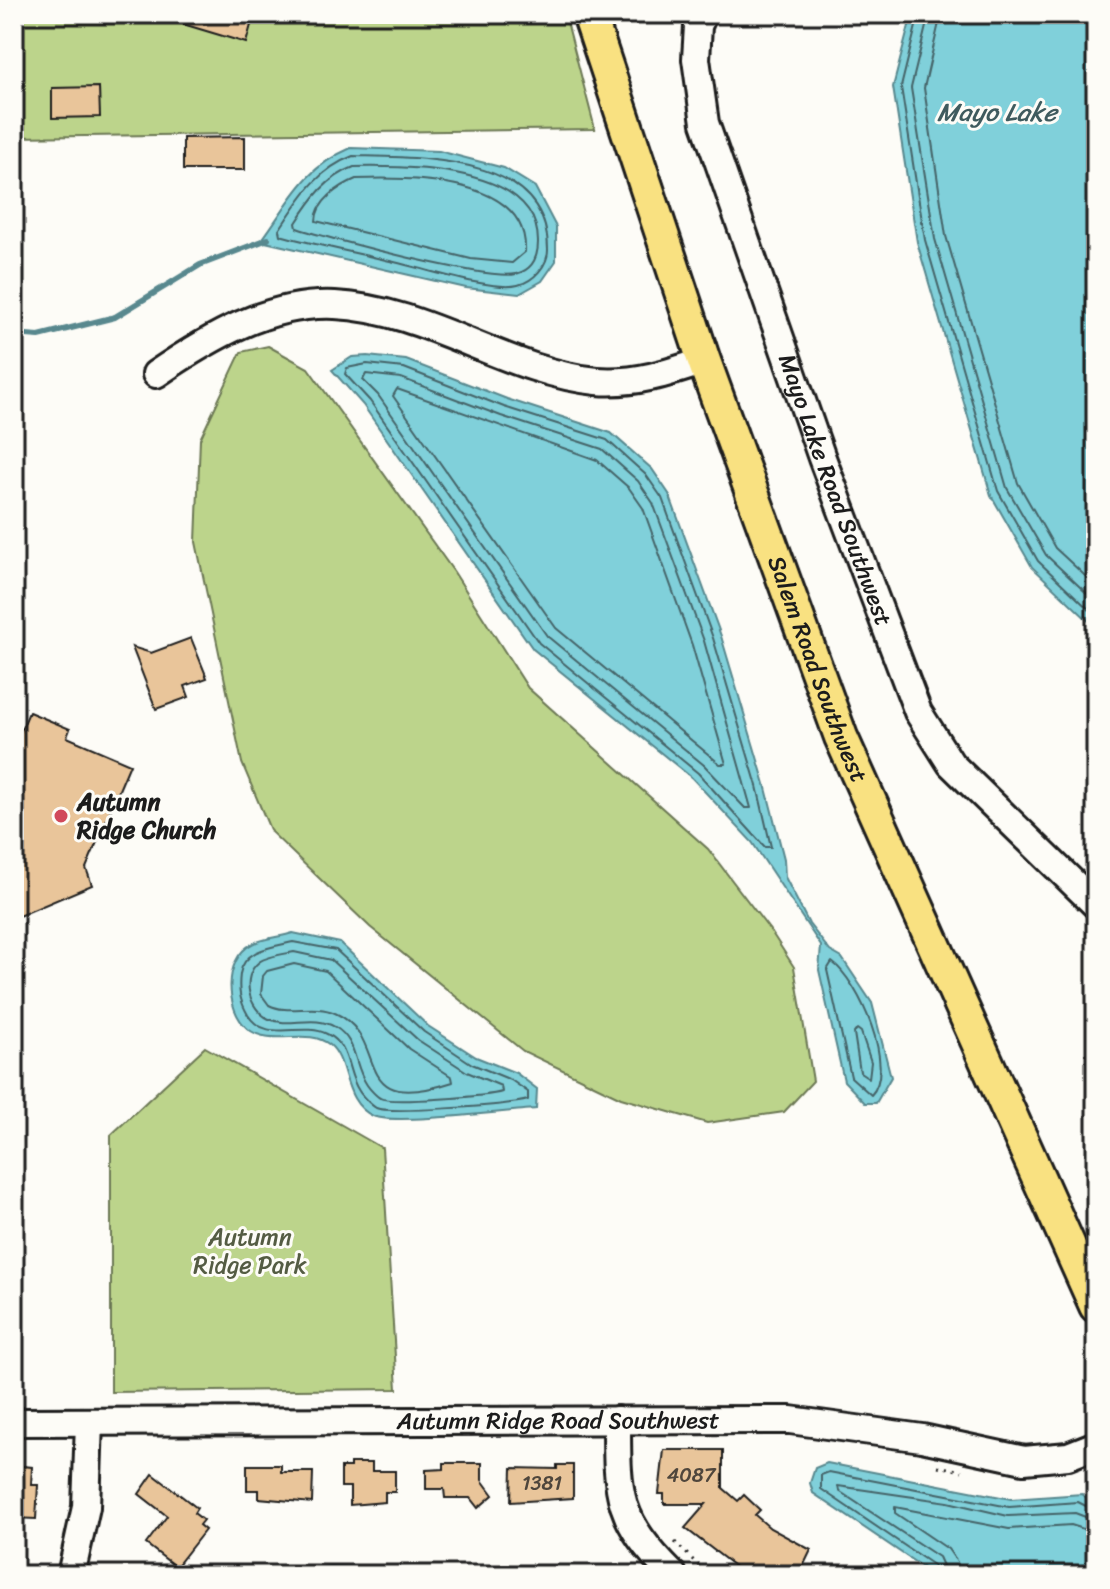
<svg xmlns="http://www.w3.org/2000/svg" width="1110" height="1589" font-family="Sriracha,sans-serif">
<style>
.green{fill:#bcd48b;stroke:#6c7854;stroke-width:2}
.water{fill:#80d0da;stroke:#58888e;stroke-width:2}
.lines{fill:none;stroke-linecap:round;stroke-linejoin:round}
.shore{stroke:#446468;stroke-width:2}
.stream{stroke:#58888e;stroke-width:6}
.building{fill:#e9c59a;stroke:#1c1c1c;stroke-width:2}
.minor-casing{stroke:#1c1c1c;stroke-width:32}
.major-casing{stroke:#1c1c1c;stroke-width:38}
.path{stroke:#1c1c1c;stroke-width:3;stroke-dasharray:2 6;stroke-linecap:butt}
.minor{stroke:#fdfcf7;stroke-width:26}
.major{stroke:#f9e181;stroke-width:32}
.poi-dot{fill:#d1495b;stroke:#fdfcf7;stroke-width:3}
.labels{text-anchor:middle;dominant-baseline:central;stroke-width:6;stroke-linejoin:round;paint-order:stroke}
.number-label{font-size:20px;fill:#4f463c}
.street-label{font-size:24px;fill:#1c1c1c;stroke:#fdfcf7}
.poi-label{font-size:24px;font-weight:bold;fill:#1c1c1c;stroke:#fdfcf7;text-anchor:start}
.park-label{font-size:24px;fill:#545c43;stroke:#fdfcf7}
.water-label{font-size:26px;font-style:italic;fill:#3f5b5e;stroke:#fdfcf7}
</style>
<rect width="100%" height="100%" fill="#fdfcf7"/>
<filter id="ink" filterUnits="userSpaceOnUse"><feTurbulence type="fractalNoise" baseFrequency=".0125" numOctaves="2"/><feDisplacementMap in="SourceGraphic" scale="16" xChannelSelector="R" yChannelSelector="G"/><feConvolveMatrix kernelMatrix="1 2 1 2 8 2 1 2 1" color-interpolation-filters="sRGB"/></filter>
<g filter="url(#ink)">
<!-- green -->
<g class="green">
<polygon points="14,14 565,14 595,129 14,137"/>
<polygon points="268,346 308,368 454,572 528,688 708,849 772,933 794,967 813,1081 784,1112 707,1123 621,1098 523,1051 370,927 271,832 242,763 196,542 200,439 241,352"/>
<polygon points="205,1047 382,1148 397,1389 111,1392 111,1135"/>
</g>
<!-- water -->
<g class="water">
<polygon points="912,14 1096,14 1096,628 1032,567 991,495 917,242 893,87"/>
<path d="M351 148 439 151 504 168 535 187 556 227V261L542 281 519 294 466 288 261 241C291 201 302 169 351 148Z"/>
<polygon points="367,356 406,360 507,399 611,433 652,469 669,494 721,636 765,784 784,859 785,877 809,924 830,951 842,958 872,1003 891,1077 876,1103 865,1103 844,1081 819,970 821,946 752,842 692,778 533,649 363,405 332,370 352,357"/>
<path d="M293 933 340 943 428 1026 476 1057 516 1073 537 1089 536 1109C507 1111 393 1125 373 1116 342 1102 349 1061 330 1045 307 1026 273 1048 248 1029 225 1010 223 959 252 944 263 938 280 937 293 933Z"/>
<polygon points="827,1463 1011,1499 1082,1494 1096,1505 1096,1575 934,1575 813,1493 810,1483 815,1468"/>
<polygon points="330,1566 416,1569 445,1575 266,1575"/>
</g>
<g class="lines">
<!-- shore -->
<g class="shore">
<polyline points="919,14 901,87 925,240 998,491 1038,561 1096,616"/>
<polyline points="929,14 911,88 935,239 1007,488 1046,555 1096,602"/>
<polyline points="941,14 924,88 946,236 1018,483 1055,548 1096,586"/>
<path d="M353 156C422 158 548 154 548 250 548 265 534 281 518 285 495 291 435 272 410 266 367 255 323 247 280 235L279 230C300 199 316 170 353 156Z"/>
<path d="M354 167C407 166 538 165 538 242 538 257 532 270 516 274 491 281 328 239 297 228L296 223C312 198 326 178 354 167Z"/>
<path d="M356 179C409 177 529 176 525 252L512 263 471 259 316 221C316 202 339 186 356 179Z"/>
<polygon points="367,364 404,368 504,407 607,440 646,475 662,498 713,638 757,786 771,847 765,847 698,773 539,643 370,401 345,374 347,368"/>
<polygon points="366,374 401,378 501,416 602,449 638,481 653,503 704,641 751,808 745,808 704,765 547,636 378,395 363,380"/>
<polygon points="397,389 597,460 629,488 643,508 692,645 726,764 720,764 556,628 393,396"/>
<path d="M293 942 336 950 424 1032 472 1064 511 1080 528 1092V1100C511 1105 390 1114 376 1108 371 1105 362 1096 359 1091 346 1072 351 1045 327 1034 302 1021 266 1044 248 1015 240 1001 238 991 240 974 244 949 272 947 293 942Z"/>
<path d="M294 952 331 960 418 1040 467 1072 501 1086 502 1092C490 1096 390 1104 380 1098 376 1096 369 1088 367 1085 353 1065 358 1041 335 1027 314 1014 289 1028 269 1019 249 1010 240 977 259 962 267 956 284 954 294 952Z"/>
<path d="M832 962C859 981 897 1068 871 1095L851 1077 827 970Z"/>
<path d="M294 964 326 971 409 1049 452 1077 453 1082C345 1117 393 1039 335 1013 314 1003 288 1015 269 1005L261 994 263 976 267 971Z"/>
<polygon points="857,1029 861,1032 871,1062 869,1078 860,1072 854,1033"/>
<polyline points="937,1575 933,1565 821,1489 821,1475 829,1472 1009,1507 1078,1502 1096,1511"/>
<polyline points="947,1575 939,1557 839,1491 838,1486 948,1502 1008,1516 1075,1513 1096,1521"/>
<polyline points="959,1575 957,1562 948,1549 895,1513 895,1507 1009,1529 1071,1525 1096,1533"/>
</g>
<!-- stream -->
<polyline class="stream" points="14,334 39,336 115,317 200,265 268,239"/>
</g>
<!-- building -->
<g class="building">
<polygon points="164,14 254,14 246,43 163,18"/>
<polygon points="99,87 100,117 52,118 52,88"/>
<polygon points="245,137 245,170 183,170 183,138"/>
<polygon points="191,638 207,678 185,686 189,697 156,709 132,647 151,653"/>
<polygon points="29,712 70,729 67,737 130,764 86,868 92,885 14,918 14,739 17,740"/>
<polygon points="664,1450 723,1450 723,1488 738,1501 744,1495 760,1510 755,1515 770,1528 811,1550 799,1575 746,1575 685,1528 706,1504 664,1504 664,1494 659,1494"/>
<polygon points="350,1463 372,1463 372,1471 395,1471 395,1492 385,1492 385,1502 350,1505 350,1487 341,1487 341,1467 350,1467"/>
<polygon points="444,1463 482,1463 482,1480 493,1495 478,1508 470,1498 445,1498 444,1489 426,1489 426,1470 444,1469"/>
<polygon points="14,1465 32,1467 31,1485 38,1485 36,1519 14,1518"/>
<polygon points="247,1465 281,1465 281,1472 313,1472 312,1503 259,1498 259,1490 247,1490"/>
<polygon points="557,1465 573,1465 573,1498 511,1502 512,1468 557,1469"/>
<polygon points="153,1474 197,1508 194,1513 203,1520 199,1525 205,1530 176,1567 146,1544 167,1516 139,1494"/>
</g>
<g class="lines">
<!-- minor casing -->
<g class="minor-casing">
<g id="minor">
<path id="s1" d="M703 14 698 26 696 59 705 123 822 458 918 712 951 764 1096 905"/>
<path d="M156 374C209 338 268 302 335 305 427 309 506 372 597 381 635 384 669 373 704 361"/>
<path d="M617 1420C617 1497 617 1519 673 1575"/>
<path id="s2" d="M14 1422 790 1420 922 1438 1024 1460 1068 1456 1096 1445"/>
<polyline points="71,1575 86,1507 89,1422"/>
</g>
</g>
<!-- major casing -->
<g class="major-casing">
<g id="major">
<path id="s3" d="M589 14 704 361 841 737 1096 1306"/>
</g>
</g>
<!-- path -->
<g class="path">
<polyline points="938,1466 962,1471"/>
<polyline points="675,1542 708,1575"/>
</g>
<!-- minor -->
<use href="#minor" class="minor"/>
<!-- major -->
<use href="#major" class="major"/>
</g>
</g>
<!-- markers -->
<circle class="poi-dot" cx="61" cy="816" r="8"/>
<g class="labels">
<!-- number labels -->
<g class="number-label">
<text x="691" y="1475">4087</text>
<text x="542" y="1483">1381</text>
</g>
<!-- street labels -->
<g class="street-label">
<text stroke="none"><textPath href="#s1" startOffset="500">Mayo Lake Road Southwest</textPath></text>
<text stroke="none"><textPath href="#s3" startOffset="694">Salem Road Southwest</textPath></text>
<text stroke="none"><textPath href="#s2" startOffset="544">Autumn Ridge Road Southwest</textPath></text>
</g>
<!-- poi labels -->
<g class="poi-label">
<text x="77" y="802">Autumn<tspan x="77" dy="28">Ridge Church</tspan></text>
</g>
<!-- park labels -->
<g class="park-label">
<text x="250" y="1237">Autumn<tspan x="250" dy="28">Ridge Park</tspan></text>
</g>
<!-- water labels -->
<g class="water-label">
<text x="997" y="112">Mayo Lake</text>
</g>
</g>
<!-- margin -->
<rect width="1110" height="1589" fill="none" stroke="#fdfcf7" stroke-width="48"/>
<rect x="24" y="24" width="1062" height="1541" fill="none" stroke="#1c1c1c" stroke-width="3" filter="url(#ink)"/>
</svg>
